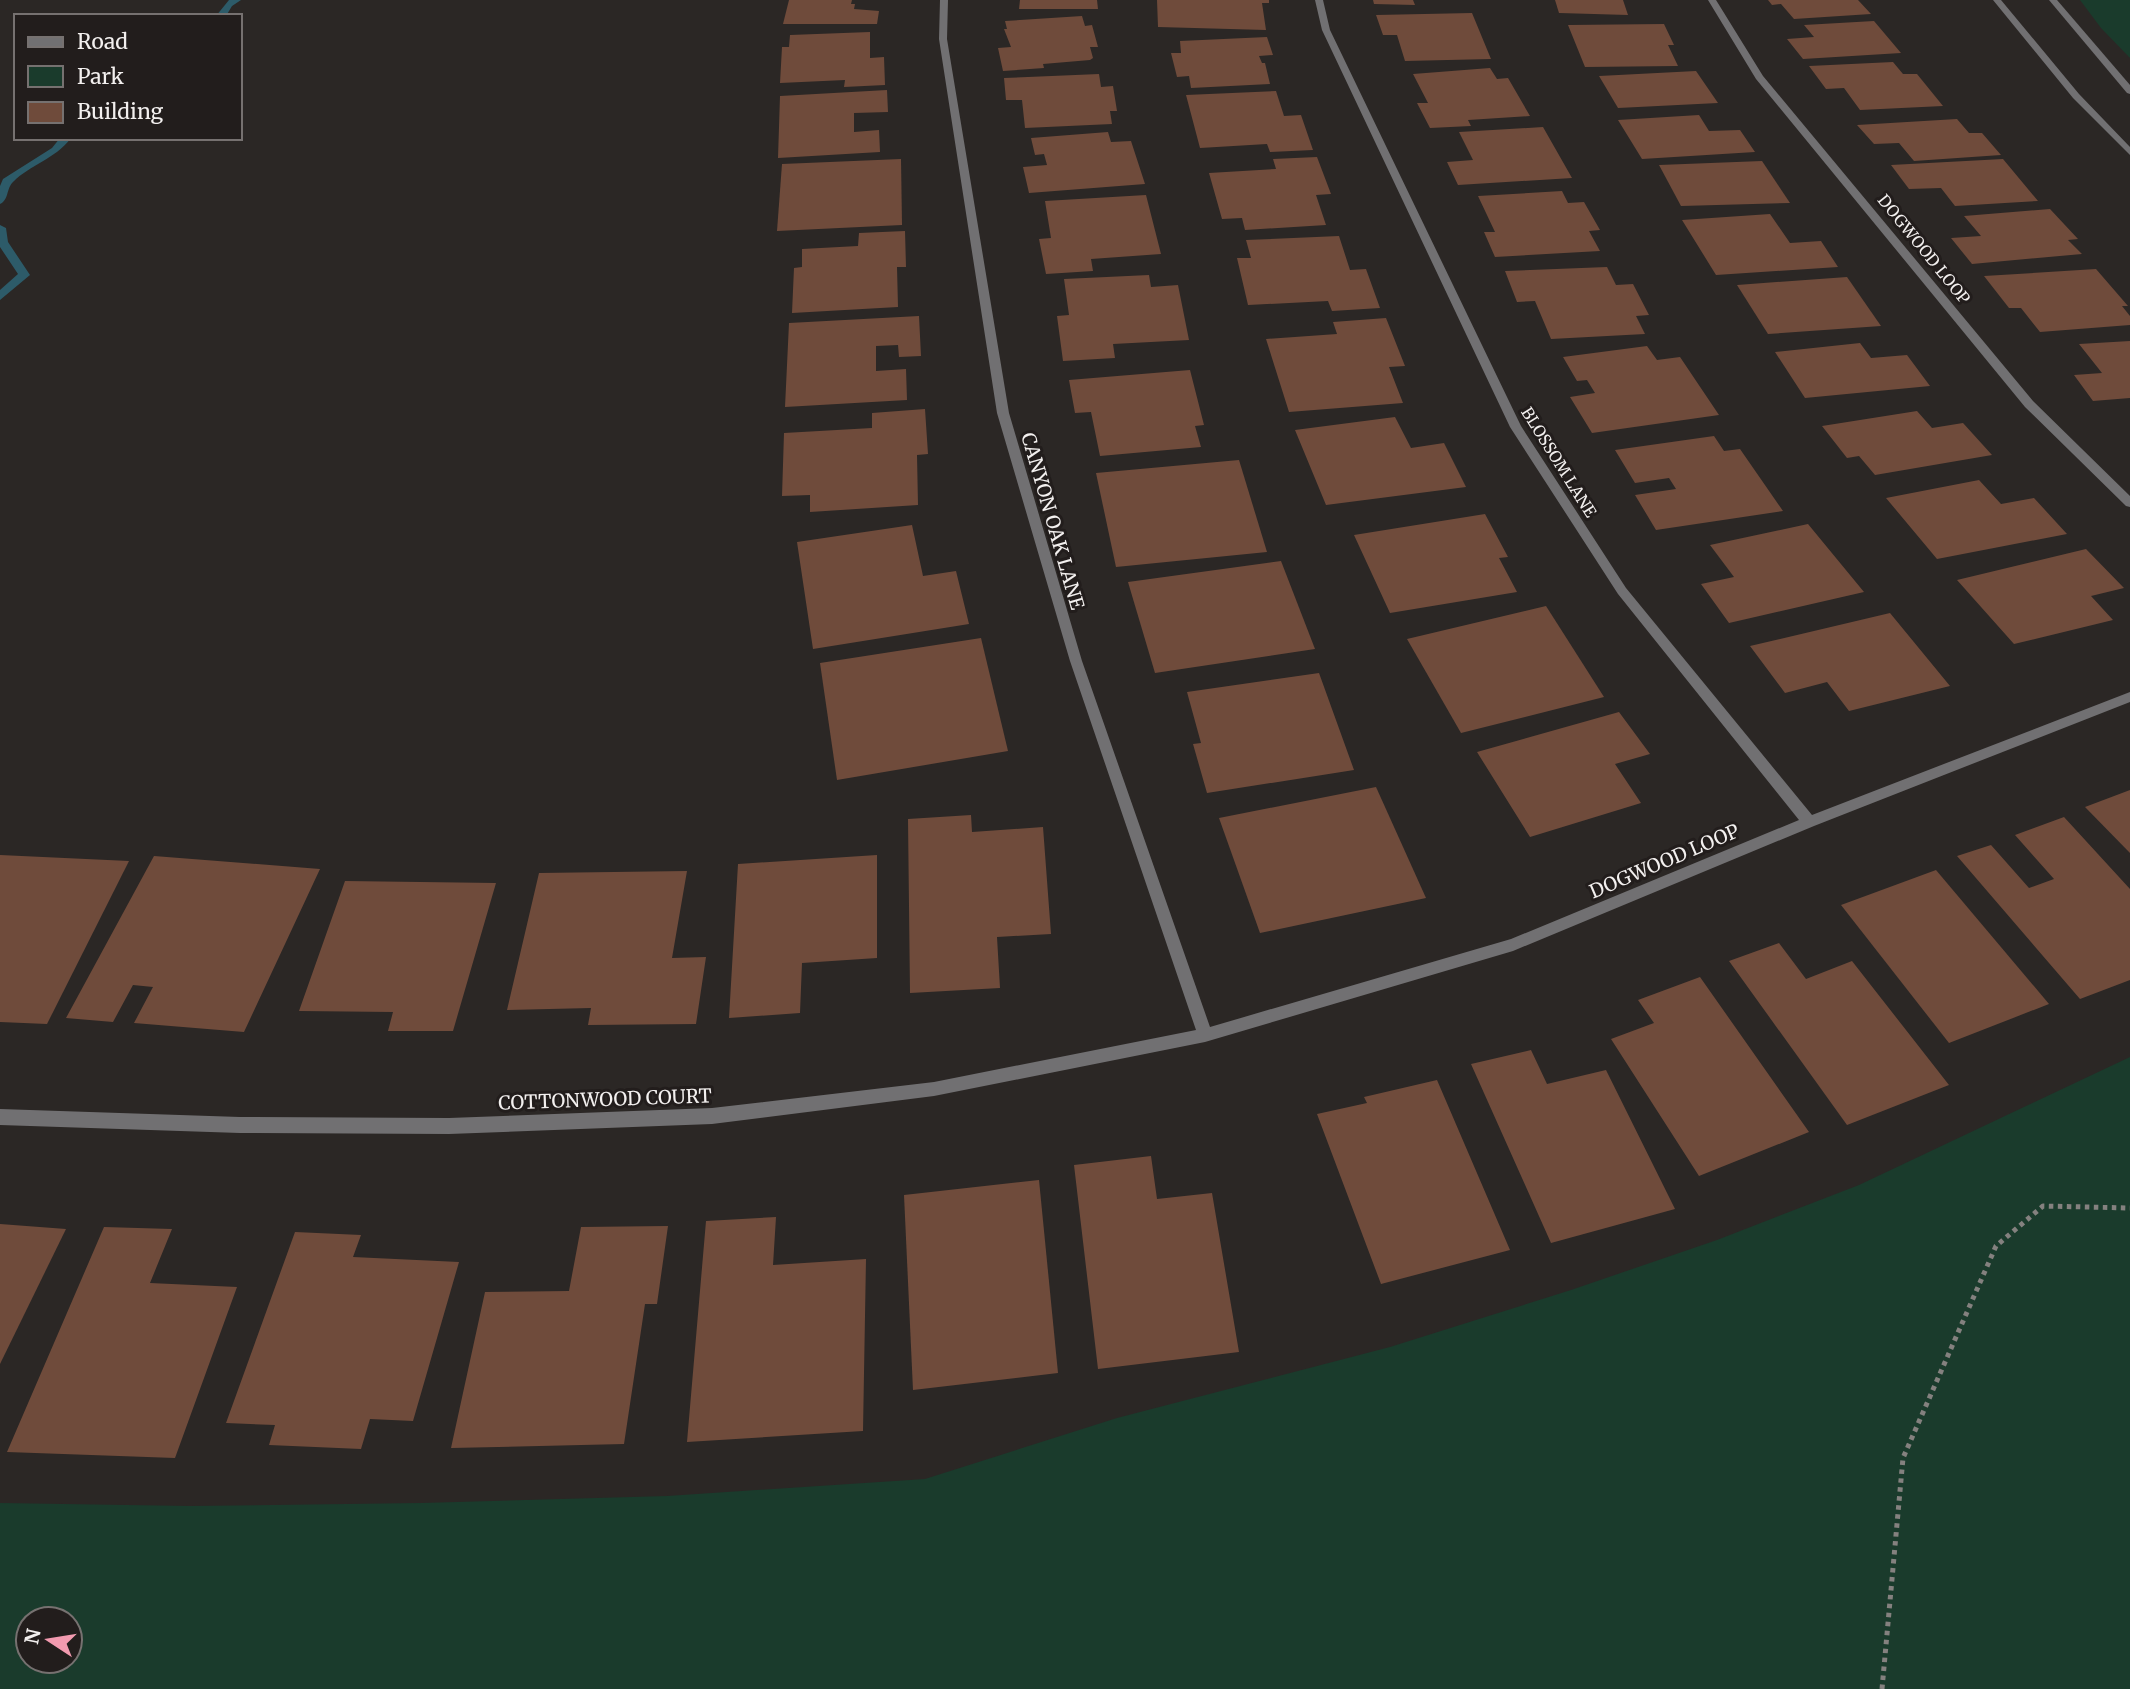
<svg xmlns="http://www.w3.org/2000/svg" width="2130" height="1689" font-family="Merriweather,serif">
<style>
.green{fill:#1a3b2c;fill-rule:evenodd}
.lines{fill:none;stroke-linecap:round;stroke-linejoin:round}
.stream{fill:#2d5b69;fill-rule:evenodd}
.building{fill:#6f4b3b}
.path{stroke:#84817f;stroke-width:5;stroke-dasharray:4.5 4.5;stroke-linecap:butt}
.minor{fill:#717072;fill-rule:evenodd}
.tertiary{fill:#717072;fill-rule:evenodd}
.labels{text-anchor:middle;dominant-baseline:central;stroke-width:6;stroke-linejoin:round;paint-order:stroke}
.far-street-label{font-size:16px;fill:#f3f0ef;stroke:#221d1c}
.street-label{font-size:19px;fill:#f3f0ef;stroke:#221d1c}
</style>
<rect width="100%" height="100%" fill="#2b2725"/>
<!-- green -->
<g class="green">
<polygon points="2080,0 2130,0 2130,58 2101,28"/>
<path d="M2130 1057V1689H0V1503L190 1506 421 1503 667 1496 925 1479 1117 1418 1390 1347 1571 1290 1717 1240 1859 1185ZM28 1619H70V1661H28Z"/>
</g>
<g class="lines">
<!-- stream -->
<g class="stream">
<polygon points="229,0 241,0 232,6 226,16 216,16"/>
<path d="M60 138H71C54 160 31 164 13 182 6 189 9 200 0 204V186L3 179 52 148Z"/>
<polygon points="0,225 6,228 8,242 30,275 0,300 0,290 18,274 0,247"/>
</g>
</g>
<!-- building -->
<g class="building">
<polygon points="789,0 852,0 851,4 855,4 854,9 879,11 877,24 783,24"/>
<polygon points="1020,0 1097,0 1098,9 1019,9"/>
<polygon points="1157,0 1269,0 1269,3 1262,3 1266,30 1158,27"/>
<polygon points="1373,0 1413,0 1415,5 1374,4"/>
<polygon points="1555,0 1623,0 1628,15 1559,13"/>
<polygon points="1768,0 1858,0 1871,14 1794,19 1781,4 1772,5"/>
<polygon points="1472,13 1491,59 1405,61 1397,35 1383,35 1376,15"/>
<polygon points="1082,16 1085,26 1092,25 1098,47 1090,47 1093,58 1090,60 1043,64 1044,68 1003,71 998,48 1011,47 1004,29 1007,29 1005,21"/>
<polygon points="1874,21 1901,53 1803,59 1787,39 1814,37 1804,25"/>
<polygon points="1664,24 1674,45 1668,45 1678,66 1585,67 1568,25"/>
<polygon points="870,32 870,58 884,57 885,85 844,87 845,80 780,83 782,47 789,47 790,35"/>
<polygon points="1267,37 1273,55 1259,56 1262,63 1265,63 1270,84 1191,88 1189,76 1177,77 1171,53 1181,53 1180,41"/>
<polygon points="1893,62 1903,74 1917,74 1943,106 1860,110 1844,88 1826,89 1809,66"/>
<polygon points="1490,68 1497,79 1508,78 1530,116 1468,120 1471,126 1430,128 1417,103 1428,103 1413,74"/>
<polygon points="1696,71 1718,103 1618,108 1599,76"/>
<polygon points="1099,74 1101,87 1113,86 1117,111 1110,111 1112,124 1025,128 1022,100 1006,100 1004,78"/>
<polygon points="887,90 888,112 854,113 854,132 879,130 880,152 778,158 780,96"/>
<polygon points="1276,91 1284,116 1301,115 1313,150 1270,152 1267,144 1200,148 1186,95"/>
<polygon points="1699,115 1709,131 1740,130 1755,152 1642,159 1618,120"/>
<polygon points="1957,119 1969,133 1982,133 2001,155 1914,161 1899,143 1874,144 1857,125"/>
<polygon points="1543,127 1572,178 1458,185 1447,162 1473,160 1459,132"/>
<polygon points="1108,132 1111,142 1131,141 1145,184 1029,193 1023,167 1047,165 1044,154 1035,155 1031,138"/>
<polygon points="1317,157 1331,194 1316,195 1326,225 1245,230 1242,218 1222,219 1209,173 1276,169 1273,159"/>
<polygon points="901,159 902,225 777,231 782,164"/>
<polygon points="2003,159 2038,201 1955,206 1941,188 1909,189 1891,165"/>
<polygon points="1762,161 1790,203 1681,206 1659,165"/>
<polygon points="1562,191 1568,203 1584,202 1600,230 1589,231 1600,251 1495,257 1484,232 1495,232 1478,196"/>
<polygon points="1146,195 1161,254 1091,259 1093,271 1046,274 1039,239 1051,238 1045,201"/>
<polygon points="2050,209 2078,239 2068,240 2082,254 1972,264 1951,238 1981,236 1964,216"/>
<polygon points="1770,214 1790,243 1821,241 1838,267 1716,275 1682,220"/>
<polygon points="905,231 906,267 897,267 898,307 792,313 794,268 802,267 802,249 858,246 859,233"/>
<polygon points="1339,236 1350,270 1366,269 1380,308 1332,311 1328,301 1248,305 1237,258 1251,258 1246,240"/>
<polygon points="1607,267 1616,285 1633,284 1649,315 1636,316 1645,334 1551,339 1535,301 1517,302 1505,271"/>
<polygon points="2096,269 2128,306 2122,306 2130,316 2130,325 2040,332 2021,308 2009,308 1984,276"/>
<polygon points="1149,275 1151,287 1178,285 1189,340 1113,344 1115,358 1063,361 1057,316 1069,315 1064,279"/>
<polygon points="1847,277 1881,326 1768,334 1737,285"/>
<polygon points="919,316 921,356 899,357 898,345 876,346 876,371 906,369 907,400 785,407 789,323"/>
<polygon points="1386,318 1405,366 1389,367 1403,403 1289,412 1266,339 1337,334 1333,322"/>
<polygon points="2130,341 2130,398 2093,401 2074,375 2102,373 2079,344"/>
<polygon points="1860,343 1871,358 1907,355 1930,386 1805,398 1775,352"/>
<polygon points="1647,346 1657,360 1680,357 1719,415 1592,433 1570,397 1595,393 1587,380 1577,381 1563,357"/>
<polygon points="1190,370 1204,425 1195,426 1201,447 1100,456 1091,412 1075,413 1069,380"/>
<polygon points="925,409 928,454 917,455 918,505 810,512 810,495 782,496 784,433 872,428 872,413"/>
<polygon points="1917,411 1932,428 1963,423 1992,455 1875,475 1859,456 1847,458 1822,426"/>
<polygon points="1395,417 1411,448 1444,443 1466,487 1326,505 1295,430"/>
<polygon points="1714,436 1724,451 1740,449 1783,511 1656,530 1635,495 1676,489 1669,478 1635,483 1615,450"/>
<polygon points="1239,460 1267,552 1116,567 1096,473"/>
<polygon points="1979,480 2001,504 2034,498 2067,534 1937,559 1886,498"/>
<polygon points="1485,514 1508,557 1499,558 1517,592 1390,613 1354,535"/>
<polygon points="1808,524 1864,592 1729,623 1701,584 1734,577 1710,545"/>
<polygon points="912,525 923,576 956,571 969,624 813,649 797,542"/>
<polygon points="2086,549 2124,588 2091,596 2113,620 2014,644 1957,580"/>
<polygon points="1281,561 1315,649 1155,673 1128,582"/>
<polygon points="1546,606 1604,697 1461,733 1407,639"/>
<polygon points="1890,613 1950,686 1849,711 1827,682 1785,693 1750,646"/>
<polygon points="981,638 1008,751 837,780 820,663"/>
<polygon points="1319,673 1354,770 1207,793 1193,744 1201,743 1187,692"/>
<polygon points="1619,712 1650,754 1615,764 1641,803 1530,837 1477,752"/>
<polygon points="1376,787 1426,898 1260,933 1219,818"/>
<polygon points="2130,790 2130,853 2085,807"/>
<polygon points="971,815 972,832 1043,827 1051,934 997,937 1000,988 910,993 908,819"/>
<polygon points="2064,817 2130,889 2130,980 2080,999 1957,856 1991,845 2029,888 2054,879 2015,835"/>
<polygon points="0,855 129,861 47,1024 0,1022"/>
<polygon points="877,855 877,958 802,963 800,1013 729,1018 738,864"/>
<polygon points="154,856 320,869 244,1032 134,1023 153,987 133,985 113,1022 66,1018"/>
<polygon points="1936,870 2049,1004 1949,1043 1841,905"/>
<polygon points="687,871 672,958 706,957 696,1024 588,1025 591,1008 507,1010 539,873"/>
<polygon points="345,881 496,883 453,1031 388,1031 393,1012 299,1011"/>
<polygon points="1779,943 1806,979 1852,961 1949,1085 1847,1125 1729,961"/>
<polygon points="1700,977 1809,1132 1699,1176 1611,1039 1654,1023 1638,1000"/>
<polygon points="1531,1050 1547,1084 1606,1070 1675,1209 1551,1243 1471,1064"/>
<polygon points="1437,1080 1510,1250 1381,1284 1317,1114 1367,1103 1364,1097"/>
<polygon points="1151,1156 1157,1199 1212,1193 1239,1352 1098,1369 1074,1165"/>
<polygon points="1039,1180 1058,1373 913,1390 904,1195"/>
<polygon points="776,1217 773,1265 866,1259 863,1431 687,1442 706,1221"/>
<polygon points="0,1224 66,1229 0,1364"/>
<polygon points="668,1226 657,1304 645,1304 624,1444 451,1448 485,1292 569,1291 581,1227"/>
<polygon points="104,1227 172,1229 150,1283 237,1287 175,1458 7,1452"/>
<polygon points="295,1232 361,1235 353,1257 459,1262 413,1421 370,1419 361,1449 269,1445 275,1425 226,1423"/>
</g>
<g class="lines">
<!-- path -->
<polyline class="path" points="1882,1689 1903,1458 1996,1246 2043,1206 2130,1208"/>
<!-- minor -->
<g class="minor">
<polygon points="940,0 948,0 947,39 1009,413 1082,661 1210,1027 1511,939 1799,820 1618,594 1510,427 1322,30 1315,0 1323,0 1330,30 1521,426 1626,588 1812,815 2130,692 2130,702 1814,826 1513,951 1205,1042 934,1096 712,1124 449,1134 240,1133 0,1125 0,1109 240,1117 449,1118 712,1108 934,1082 1196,1030 1070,661 997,413 939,39"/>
<polygon points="1708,0 1716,0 1763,76 2033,401 2130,496 2130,507 2126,506 2025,407 1756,79"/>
</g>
<!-- tertiary -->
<g class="tertiary">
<polygon points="1993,0 2001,0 2079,94 2130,147 2130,155 2073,98"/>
<polygon points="2049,0 2057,0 2130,85 2130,94 2127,93"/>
</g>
</g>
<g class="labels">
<!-- far-street labels -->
<g class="far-street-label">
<text transform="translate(1924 249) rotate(51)">DOGWOOD LOOP</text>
<text transform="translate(1559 462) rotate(58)">BLOSSOM LANE</text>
</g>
<!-- street labels -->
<g class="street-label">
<text transform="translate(1053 521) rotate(74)">CANYON OAK LANE</text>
<text transform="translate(1664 861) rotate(-23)">DOGWOOD LOOP</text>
<text transform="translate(605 1099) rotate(-2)">COTTONWOOD COURT</text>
</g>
</g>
<!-- legend -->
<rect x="14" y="14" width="228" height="126" fill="#221d1c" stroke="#767170" stroke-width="2"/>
<rect x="28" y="37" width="35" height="10" fill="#717072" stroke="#767170" stroke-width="2"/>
<text x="77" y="49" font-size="21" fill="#f3f0ef">Road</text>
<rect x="28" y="66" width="35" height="21" fill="#1a3b2c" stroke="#767170" stroke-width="2"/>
<text x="77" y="84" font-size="21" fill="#f3f0ef">Park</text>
<rect x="28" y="102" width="35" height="21" fill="#6f4b3b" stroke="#767170" stroke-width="2"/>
<text x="77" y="119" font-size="21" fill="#f3f0ef">Building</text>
<!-- north arrow -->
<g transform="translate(49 1640) rotate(282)"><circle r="33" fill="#221d1c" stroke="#767170" stroke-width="2"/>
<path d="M0-5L12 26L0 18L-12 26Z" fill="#f29aaf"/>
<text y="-10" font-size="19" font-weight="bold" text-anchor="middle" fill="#f3f0ef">N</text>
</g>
</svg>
